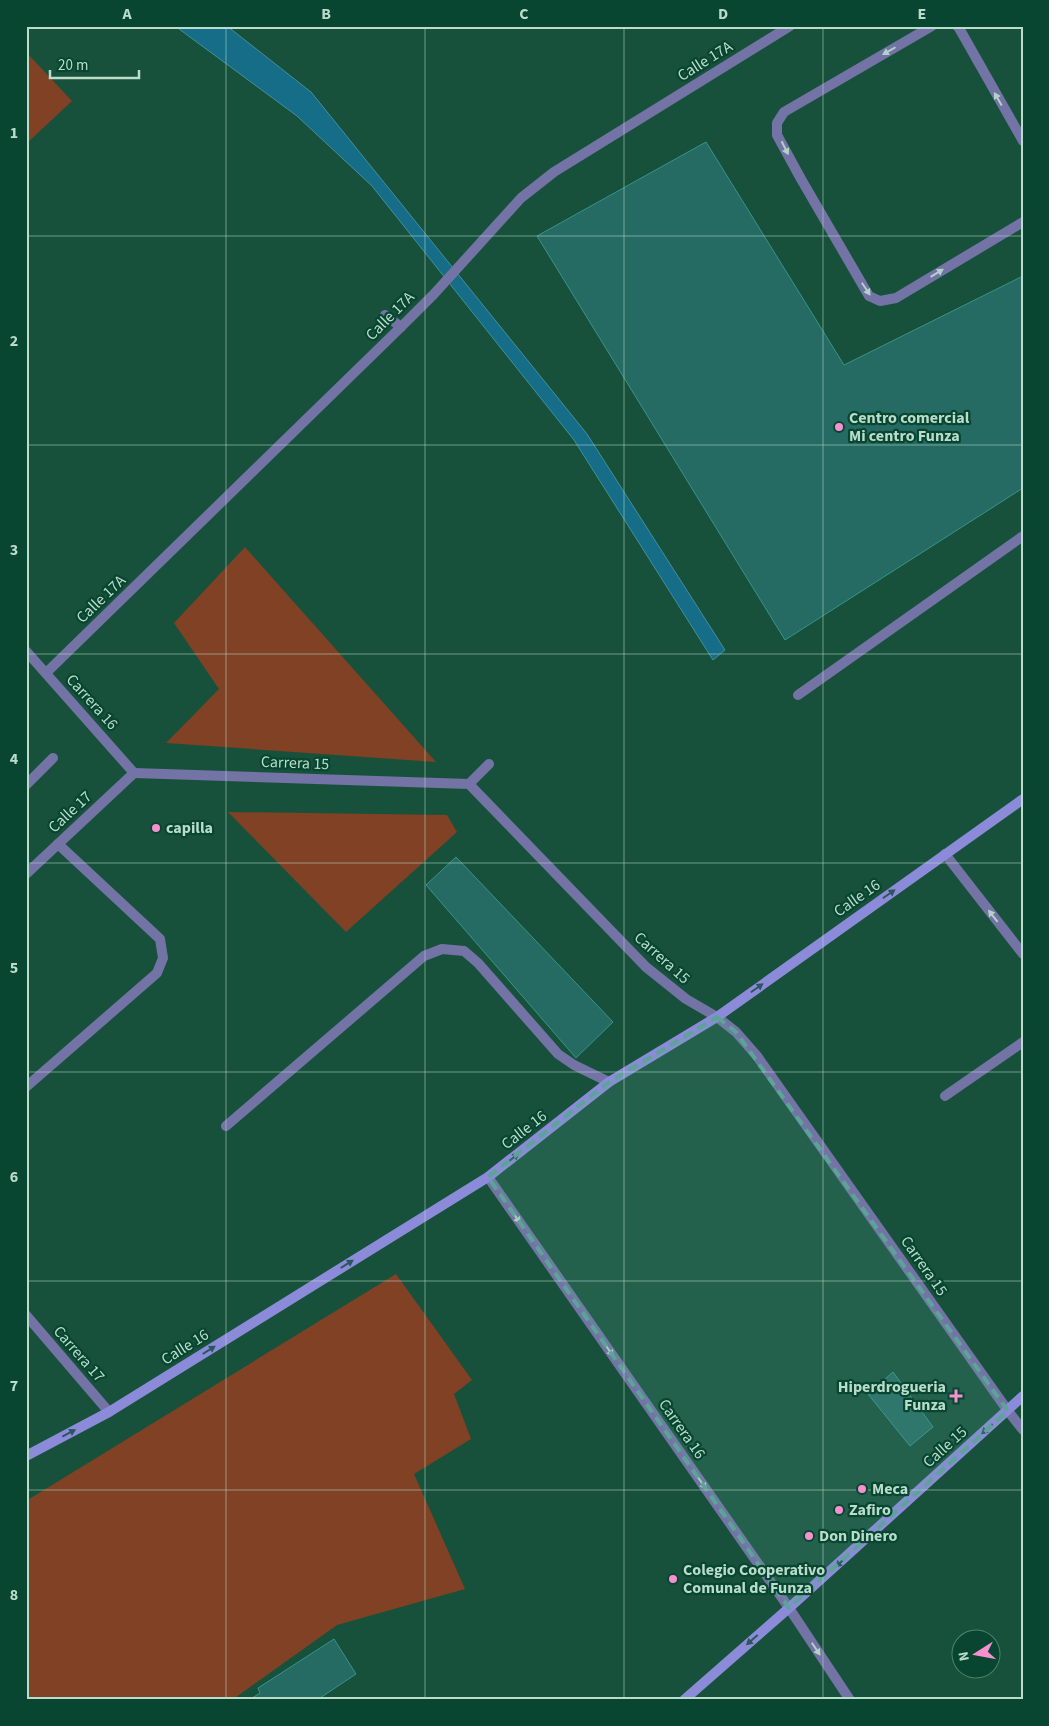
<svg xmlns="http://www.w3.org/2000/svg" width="1049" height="1726" font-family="'Source Sans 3',sans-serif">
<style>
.green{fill:#804124}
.water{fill:#156d87;stroke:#468e9b}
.building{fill:#256b63;stroke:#379489}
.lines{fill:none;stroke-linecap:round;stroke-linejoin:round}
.lane{stroke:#7373a5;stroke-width:10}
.street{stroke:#7373a5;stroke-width:10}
.secondary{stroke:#8c8bd9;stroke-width:10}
.oneway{fill:#b2d2c7}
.oneway2{fill:#29575b}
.marked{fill:#5ca498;fill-opacity:0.2;stroke:#5ca498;stroke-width:4;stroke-dasharray:10 6;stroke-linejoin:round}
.grid{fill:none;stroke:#b9dccb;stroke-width:1;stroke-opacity:0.55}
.poi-dot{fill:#f790ce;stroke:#084631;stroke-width:2}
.labels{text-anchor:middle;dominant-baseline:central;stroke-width:4.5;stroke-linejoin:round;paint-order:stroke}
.street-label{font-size:16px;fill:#b9dccb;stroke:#084631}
.poi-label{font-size:16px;font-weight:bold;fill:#b9dccb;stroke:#084631;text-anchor:start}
.neatline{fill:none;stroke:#b9dccb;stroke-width:2}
.grid-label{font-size:16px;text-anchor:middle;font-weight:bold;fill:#b9dccb}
</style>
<rect width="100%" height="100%" fill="#17513b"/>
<!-- green -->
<g class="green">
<polygon points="26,52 72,101 26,144"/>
<polygon points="245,547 436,762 166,743 219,689 174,623"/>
<polygon points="228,812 447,815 457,832 346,932"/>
<polygon points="396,1274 472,1380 454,1394 471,1439 414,1474 465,1589 337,1625 232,1700 26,1700 26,1501"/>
</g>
<!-- water -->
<polygon class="water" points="175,26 227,26 311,92 587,434 725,650 713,660 574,440 372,186 297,116"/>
<!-- building -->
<g class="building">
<polygon points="706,142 844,365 1023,276 1023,488 785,640 537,236"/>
<polygon points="456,857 613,1022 576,1058 426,885"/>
<polygon points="893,1372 933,1427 910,1446 868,1394"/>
<polygon points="334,1639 356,1674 317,1700 249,1700 260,1693 258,1688"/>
</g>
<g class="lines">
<!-- lane -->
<g class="lane">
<polyline points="932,26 784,112 777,123 777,135 801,179 869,296 880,301 896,298 1023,222"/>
<polyline points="957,26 959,28 1023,141"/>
<polyline points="385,315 401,327"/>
<polyline points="798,695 1023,536"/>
<polyline points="469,784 489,764"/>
<polyline points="26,785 53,758"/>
<polyline points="26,1087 157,973 163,958 160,939 58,844"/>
<polyline points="945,1096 1023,1042"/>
<polyline points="226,1126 424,956 442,949 464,951 478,963 558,1054 574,1065 609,1082"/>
</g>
<!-- street -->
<g class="street">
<polyline points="26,651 134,773"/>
<polyline points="46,673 401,327 434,294 521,198 554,172 790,26"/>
<polyline points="134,773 469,784 646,967 686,999 717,1017 736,1032 757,1056 1008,1411 1023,1430"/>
<polyline points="945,854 1023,954"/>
<polyline points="26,874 134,773"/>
<polyline points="488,1177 789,1608 850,1700"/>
<polyline points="26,1315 109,1412"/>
</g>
<!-- secondary -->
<g class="secondary">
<polyline points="26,1456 109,1412 488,1177 609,1082 717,1017 1023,799"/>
<polyline points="684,1700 789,1608 1023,1396"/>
</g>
</g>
<!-- one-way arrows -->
<defs><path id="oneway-solid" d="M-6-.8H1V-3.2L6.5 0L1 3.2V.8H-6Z" transform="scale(1.25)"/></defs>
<g class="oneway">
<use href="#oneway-solid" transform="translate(889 51) rotate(150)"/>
<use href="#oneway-solid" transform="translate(998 99) rotate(-120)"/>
<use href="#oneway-solid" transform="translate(785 148) rotate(63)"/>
<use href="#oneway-solid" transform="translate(937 273) rotate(-31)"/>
<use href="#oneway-solid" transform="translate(866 289) rotate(56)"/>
<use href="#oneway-solid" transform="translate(993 916) rotate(-128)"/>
<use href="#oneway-solid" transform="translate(516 1217) rotate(55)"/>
<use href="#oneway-solid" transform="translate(609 1350) rotate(55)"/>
<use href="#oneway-solid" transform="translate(702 1483) rotate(55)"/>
<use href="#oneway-solid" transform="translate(816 1649) rotate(56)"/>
</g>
<g class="oneway2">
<use href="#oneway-solid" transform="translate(889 894) rotate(-35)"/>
<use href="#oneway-solid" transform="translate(757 988) rotate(-35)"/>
<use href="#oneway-solid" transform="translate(513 1158) rotate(-38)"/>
<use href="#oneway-solid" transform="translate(347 1264) rotate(-32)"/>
<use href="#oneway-solid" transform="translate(209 1350) rotate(-32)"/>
<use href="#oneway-solid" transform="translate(987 1429) rotate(138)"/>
<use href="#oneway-solid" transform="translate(69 1433) rotate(-28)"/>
<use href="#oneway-solid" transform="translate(841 1562) rotate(138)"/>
<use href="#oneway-solid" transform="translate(752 1640) rotate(139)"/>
</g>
<!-- marked area -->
<path class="marked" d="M717 1017 736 1032 1008 1411 789 1608 488 1177 609 1082Z"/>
<!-- grid -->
<path class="grid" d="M226 26V1700M425 26V1700M624 26V1700M823 26V1700M26 236H1023M26 445H1023M26 654H1023M26 863H1023M26 1072H1023M26 1281H1023M26 1490H1023"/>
<!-- markers -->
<g class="poi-dot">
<circle cx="839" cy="427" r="5"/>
<circle cx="156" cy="828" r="5"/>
<path d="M953.5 1388.5h5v5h5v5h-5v5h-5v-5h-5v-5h5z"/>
<circle cx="862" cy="1489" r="5"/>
<circle cx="839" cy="1510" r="5"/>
<circle cx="809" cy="1536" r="5"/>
<circle cx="673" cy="1579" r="5"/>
</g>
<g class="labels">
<!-- street labels -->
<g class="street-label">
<text transform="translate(705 61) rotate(-32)">Calle 17A</text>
<text transform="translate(390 316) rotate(-45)">Calle 17A</text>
<text transform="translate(101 599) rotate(-44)">Calle 17A</text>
<text transform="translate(92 702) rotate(48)">Carrera 16</text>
<text transform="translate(295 763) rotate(2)">Carrera 15</text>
<text transform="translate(70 812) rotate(-43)">Calle 17</text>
<text transform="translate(857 898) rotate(-35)">Calle 16</text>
<text transform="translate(662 958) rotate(42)">Carrera 15</text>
<text transform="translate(524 1130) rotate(-38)">Calle 16</text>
<text transform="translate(924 1266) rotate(55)">Carrera 15</text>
<text transform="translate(185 1347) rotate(-32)">Calle 16</text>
<text transform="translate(79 1354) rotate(49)">Carrera 17</text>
<text transform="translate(682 1429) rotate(55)">Carrera 16</text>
<text transform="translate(945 1447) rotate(-42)">Calle 15</text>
</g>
<!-- poi labels -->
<g class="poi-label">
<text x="849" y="418">Centro comercial<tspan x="849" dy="18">Mi centro Funza</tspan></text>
<text x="166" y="828">capilla</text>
<text x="946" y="1387" text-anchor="end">Hiperdrogueria<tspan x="946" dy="18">Funza</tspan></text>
<text x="872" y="1489">Meca</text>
<text x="849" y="1510">Zafiro</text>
<text x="819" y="1536">Don Dinero</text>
<text x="683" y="1570">Colegio Cooperativo<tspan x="683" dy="18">Comunal de Funza</tspan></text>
</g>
</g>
<!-- border -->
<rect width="1049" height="1726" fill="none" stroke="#084631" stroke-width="55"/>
<!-- north arrow -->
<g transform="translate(976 1654) rotate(259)"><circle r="24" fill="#084631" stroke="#4f826f"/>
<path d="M0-4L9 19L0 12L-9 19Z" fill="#f790ce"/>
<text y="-8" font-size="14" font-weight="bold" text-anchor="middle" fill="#b9dccb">N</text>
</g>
<!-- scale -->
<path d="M50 70v8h89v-8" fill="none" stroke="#b9dccb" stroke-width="2.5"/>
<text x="58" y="70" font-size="15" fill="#b9dccb" stroke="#084631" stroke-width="4" paint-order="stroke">20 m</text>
<rect x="28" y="28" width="994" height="1670" class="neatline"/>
<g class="grid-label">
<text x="127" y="19">A</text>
<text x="326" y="19">B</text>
<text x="524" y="19">C</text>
<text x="723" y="19">D</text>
<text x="922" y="19">E</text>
<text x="14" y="138">1</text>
<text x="14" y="346">2</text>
<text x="14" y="555">3</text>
<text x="14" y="764">4</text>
<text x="14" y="973">5</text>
<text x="14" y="1182">6</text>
<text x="14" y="1391">7</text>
<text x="14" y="1600">8</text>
</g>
</svg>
